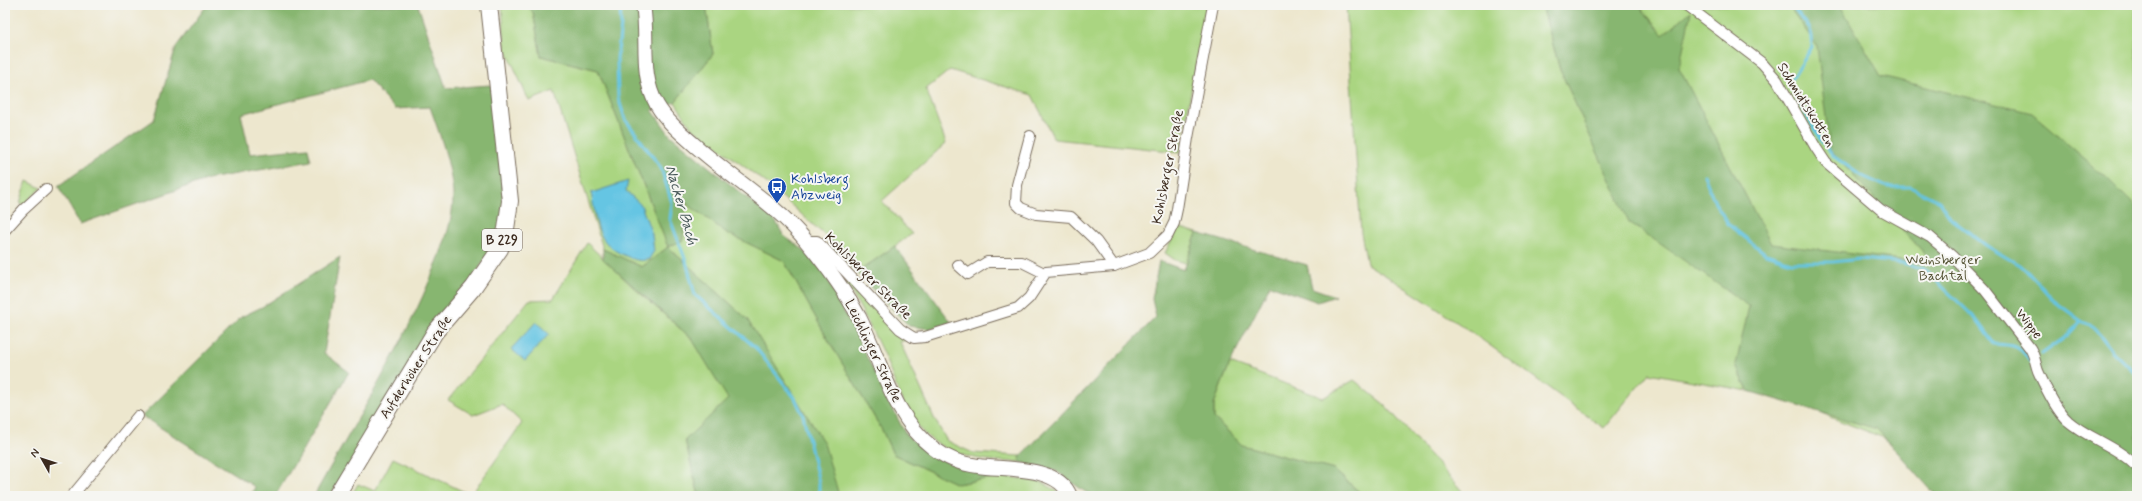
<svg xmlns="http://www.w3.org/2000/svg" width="2142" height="501" font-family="Mynerve,sans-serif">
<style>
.green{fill:#aad581;stroke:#728050}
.forest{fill:#87b66f;stroke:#617046}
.water{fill:#65c5e3;stroke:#507880}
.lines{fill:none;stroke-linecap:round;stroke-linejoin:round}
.stream{stroke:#65c5e3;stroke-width:3}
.minor-casing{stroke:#796c5c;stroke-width:12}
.secondary-casing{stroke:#796c5c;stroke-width:16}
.primary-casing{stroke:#796c5c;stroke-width:18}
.minor{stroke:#fff;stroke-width:10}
.secondary{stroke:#fff;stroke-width:14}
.primary{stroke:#fff;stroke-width:16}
.labels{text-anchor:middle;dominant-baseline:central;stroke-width:4;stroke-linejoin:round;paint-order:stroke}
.shield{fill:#f6f6f2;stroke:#73675e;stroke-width:1}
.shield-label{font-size:13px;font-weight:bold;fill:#3b2a1e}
.street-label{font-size:14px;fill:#3b2a1e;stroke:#f6f6f2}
.transit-label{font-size:14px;fill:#164399;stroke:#f6f6f2;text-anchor:start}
.park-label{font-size:14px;fill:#575537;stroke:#f6f6f2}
.water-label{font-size:15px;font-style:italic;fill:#485859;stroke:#f6f6f2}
</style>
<rect width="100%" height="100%" fill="#f6f6f2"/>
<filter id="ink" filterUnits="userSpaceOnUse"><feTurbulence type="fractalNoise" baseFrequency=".025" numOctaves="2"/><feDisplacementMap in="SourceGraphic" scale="8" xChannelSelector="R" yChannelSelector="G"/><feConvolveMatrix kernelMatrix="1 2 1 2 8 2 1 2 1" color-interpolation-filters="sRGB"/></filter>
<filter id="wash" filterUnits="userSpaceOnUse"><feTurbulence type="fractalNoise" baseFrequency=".012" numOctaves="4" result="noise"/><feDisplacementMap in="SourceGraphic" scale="16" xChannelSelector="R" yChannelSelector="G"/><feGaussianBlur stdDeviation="0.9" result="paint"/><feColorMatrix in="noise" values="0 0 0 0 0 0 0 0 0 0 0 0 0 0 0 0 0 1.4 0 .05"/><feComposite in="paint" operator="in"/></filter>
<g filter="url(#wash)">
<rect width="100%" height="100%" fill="#ede7ce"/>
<!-- green -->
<g class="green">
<polygon points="502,5 526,5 533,12 541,56 598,70 668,247 683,240 686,203 727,233 784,261 826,336 882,430 893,454 957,484 1001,476 1042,482 1060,493 1061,496 839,496 835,483 747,319 668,247 642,267 603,249 554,91 529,101 505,47"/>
<polygon points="706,5 1207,5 1180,152 1054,139 1032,95 950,70 926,89 946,143 882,201 912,234 862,269 769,185 691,127 675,102 713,54"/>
<path d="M1346 5H1542L1560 70 1570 5H2137V496H1939L1884 438 1830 417 1736 365 1748 391 1649 373 1604 428C1526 372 1449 313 1367 264L1361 233Z"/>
<polygon points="27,181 41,188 23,205 20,203"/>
<polygon points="1178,227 1197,233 1186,263 1175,260 1165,253"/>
<polygon points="587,243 633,287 693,340 729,399 685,440 699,496 351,496 358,484 375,491 393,458 471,495 522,423 502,404 473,415 448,400 529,300 553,299"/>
<path d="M846 276 906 340 900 342 934 418 947 441 973 453 1021 456 1019 462C978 461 937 456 911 418 901 403 891 371 883 353 871 327 857 302 843 277Z"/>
<polygon points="1230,363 1323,398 1354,380 1385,405 1462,491 1457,496 1364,496 1334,470 1242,445 1214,418 1214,404"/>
</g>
<!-- forest -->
<g class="forest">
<path d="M207 5H418L446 88 491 85 504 195 499 238 330 496H314C356 420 404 346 436 265 444 244 454 218 453 194 451 164 440 135 430 107L395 109 369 80 241 114 250 154 308 148 311 161 208 179 80 224 58 186 154 120 176 47Z"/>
<path d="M526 5H706L713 54 675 102 652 110 670 135 776 222 784 236 801 248 824 272 906 435C939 463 960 469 1001 476L957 484 893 454 882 430 826 336 784 261 727 233 686 203 683 240 668 247 747 319 824 443 839 496H699L685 440 728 399 692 339 603 259V249L642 267 668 247 598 70 541 56 533 12Z"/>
<polygon points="1542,5 1639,5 1663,35 1691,11 1679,68 1771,244 1934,264 1830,150 1817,46 1788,5 1840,5 1881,76 2032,113 2106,177 2137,208 2137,496 1939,496 1930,489 1877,429 1748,391 1736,365 1749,306 1629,222 1560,70"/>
<polygon points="1197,233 1307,265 1312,288 1335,296 1318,302 1270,285 1230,363 1214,404 1214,418 1242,445 1334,470 1364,496 1094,496 1084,491 1056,471 1019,462 1021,456 1156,317 1152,299 1159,261 1184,270"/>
<polygon points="831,239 862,269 895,246 951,322 930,329 909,326 827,242"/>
<polygon points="340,257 324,353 349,372 275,496 250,496 255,487 142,416 241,317 262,307"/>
</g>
<!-- water -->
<g class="water">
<path d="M628 181 626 191 641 205 652 234 654 251 649 259C640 262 635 260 626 256 595 244 597 221 591 193Z"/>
<polygon points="536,322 549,334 525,361 511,349"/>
</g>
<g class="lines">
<!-- stream -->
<g class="stream">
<polyline points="620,5 621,25 617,59 618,97 625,119 661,168 672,203 670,219 686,261 695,295 756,348 795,398 803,415 819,483 819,496"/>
<polyline points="1791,5 1810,28 1812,47 1789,84 1821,141 1833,156 1860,175 1887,187 1910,187 1939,201 1951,219 1987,246 2026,269 2053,300 2081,321 2090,325 2101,336 2113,352 2137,375"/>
<path d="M1704 175 1715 203 1729 225 1766 254 1791 262H1833L1860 259 1903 263 1924 269 1975 318 1994 344C2015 345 2019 345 2031 362"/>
<polyline points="2042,354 2067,336 2081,321"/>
</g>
</g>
</g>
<g filter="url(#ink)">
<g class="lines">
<!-- minor casing -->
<g class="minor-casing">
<g id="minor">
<path d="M1686 5 1762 63 1777 80 1816 148 1826 163 1881 210 1930 237 1952 256 1985 290 2030 348C2035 356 2035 363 2038 371 2045 387 2055 409 2068 421 2089 439 2117 446 2137 467"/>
<polyline points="1030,136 1017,185 1016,203 1021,208 1036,214 1071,217 1096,241 1114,266"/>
<polyline points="5,230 23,210 46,189"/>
<polyline points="806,241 817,241 900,329 914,338 925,337 1018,308 1029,298 1046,272 1114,266 1149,253 1168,235 1174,223 1177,209 1188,138 1213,5"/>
<polyline points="958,265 968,274 987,262 1022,262 1044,273"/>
<polyline points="72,496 138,416"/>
</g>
</g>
<!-- secondary casing -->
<g class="secondary-casing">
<path id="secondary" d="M643 5C649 38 639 74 657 105 667 122 683 135 698 148 733 179 777 205 807 242 826 265 845 291 859 317 881 361 893 417 933 448 946 458 961 464 978 466 1005 470 1058 465 1070 496"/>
</g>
<!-- primary casing -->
<g class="primary-casing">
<polyline id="primary" points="336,496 435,332 473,288 500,249 506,229 510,201 489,5"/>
</g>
<!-- minor -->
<use href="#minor" class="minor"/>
<!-- secondary -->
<use href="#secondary" class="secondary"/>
<!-- primary -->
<use href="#primary" class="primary"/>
</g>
</g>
<!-- icons -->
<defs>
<g id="bus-pin" transform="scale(1)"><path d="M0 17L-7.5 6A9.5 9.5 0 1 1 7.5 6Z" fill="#1a4fb4" stroke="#f6f6f2"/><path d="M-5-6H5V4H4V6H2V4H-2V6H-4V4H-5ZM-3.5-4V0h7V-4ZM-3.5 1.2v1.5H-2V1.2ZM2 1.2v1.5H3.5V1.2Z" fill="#fff"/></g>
</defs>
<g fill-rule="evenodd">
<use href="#bus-pin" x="777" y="187"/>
</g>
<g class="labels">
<!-- shield labels -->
<rect class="shield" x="482" y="229" width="40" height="22" rx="3"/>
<g class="shield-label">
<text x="502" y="240">B 229</text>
</g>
<!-- street labels -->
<g class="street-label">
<text transform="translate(1806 105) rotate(58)">Schmidtskotten</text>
<text transform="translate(1168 167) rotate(-79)">Kohlsberger Straße</text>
<text transform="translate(868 276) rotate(45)">Kohlsberger Straße</text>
<text transform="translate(2029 324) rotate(53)">Wippe</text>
<text transform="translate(873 351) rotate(64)">Leichlinger Straße</text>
<text transform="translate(416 367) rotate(-57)">Aufderhöher Straße</text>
</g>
<!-- transit labels -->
<g class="transit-label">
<text x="791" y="179">Kohlsberg<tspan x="791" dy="16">Abzweig</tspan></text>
</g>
<!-- park labels -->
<g class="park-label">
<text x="1943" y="260">Weinsberger<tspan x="1943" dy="16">Bachtal</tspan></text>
</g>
<!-- water labels -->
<g class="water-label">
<text transform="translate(681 205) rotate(74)">Nacker Bach</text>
</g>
</g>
<!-- margin -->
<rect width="2142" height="501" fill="none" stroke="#f6f6f2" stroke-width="20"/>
<!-- north arrow -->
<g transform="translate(42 459) rotate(309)" stroke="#f6f6f2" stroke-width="3" paint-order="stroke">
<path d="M0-3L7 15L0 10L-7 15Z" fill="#3b2a1e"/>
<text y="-6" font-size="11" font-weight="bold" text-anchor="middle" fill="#3b2a1e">N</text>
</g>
</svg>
